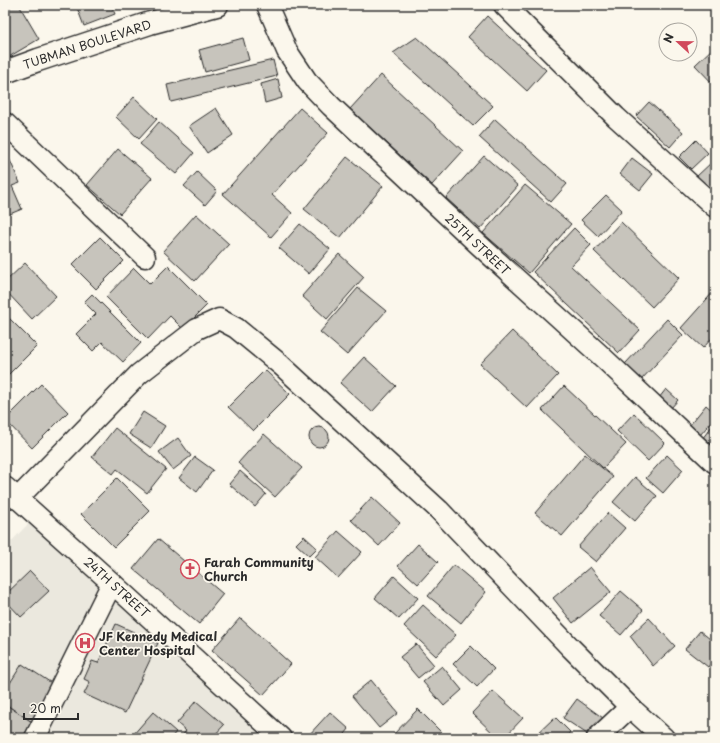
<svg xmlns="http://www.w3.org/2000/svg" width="720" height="743" font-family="'Playpen Sans',sans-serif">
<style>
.built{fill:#ebe8de}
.building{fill:#c7c4bc;stroke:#2b2b2b}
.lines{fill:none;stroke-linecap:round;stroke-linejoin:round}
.minor-casing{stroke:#2b2b2b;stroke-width:23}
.trunk-casing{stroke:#2b2b2b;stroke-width:25}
.minor{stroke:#fbf7ec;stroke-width:20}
.trunk{stroke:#fbf7ec;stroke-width:22}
.labels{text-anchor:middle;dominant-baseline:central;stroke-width:3.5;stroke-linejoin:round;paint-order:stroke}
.street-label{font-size:12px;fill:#2b2b2b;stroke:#fbf7ec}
.poi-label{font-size:12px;font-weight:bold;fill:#2b2b2b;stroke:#fbf7ec;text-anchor:start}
</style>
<rect width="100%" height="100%" fill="#fbf7ec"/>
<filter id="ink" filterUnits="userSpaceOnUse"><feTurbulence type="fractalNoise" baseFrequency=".025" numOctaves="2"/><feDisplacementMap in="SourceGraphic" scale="8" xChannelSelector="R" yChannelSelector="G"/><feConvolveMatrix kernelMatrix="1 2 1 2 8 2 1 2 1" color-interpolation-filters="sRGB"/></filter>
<g filter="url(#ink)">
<!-- built -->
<polygon class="built" points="29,523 272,738 5,738 5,548"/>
<!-- building -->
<g class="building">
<polygon points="10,5 19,5 39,39 7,58 5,55 5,8"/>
<polygon points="76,5 111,5 115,14 84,26"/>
<polygon points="487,16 546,70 527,91 468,37"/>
<polygon points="417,37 493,106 473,126 393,53"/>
<polygon points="243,38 249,60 205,72 199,50"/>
<polygon points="715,46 715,86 695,65"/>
<polygon points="273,60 277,76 171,102 167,85"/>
<polygon points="381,75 463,151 432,185 350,109"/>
<polygon points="278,79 282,98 265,103 261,84"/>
<polygon points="134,97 157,119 139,139 116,117"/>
<polygon points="649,102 683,132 670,147 636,116"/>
<polygon points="216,108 233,135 207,153 189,126"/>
<polygon points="300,108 328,133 272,195 292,213 271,237 223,194"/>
<polygon points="495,119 567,184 551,202 479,137"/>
<polygon points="159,122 194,153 176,174 140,144"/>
<polygon points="696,140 708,153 691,169 679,157"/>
<polygon points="118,149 152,178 120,214 87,185"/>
<polygon points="8,156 20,183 12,186 22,209 5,216 5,157"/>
<polygon points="484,156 518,186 480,229 446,198"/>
<polygon points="347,157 383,186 340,238 304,209"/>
<polygon points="632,158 653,174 640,190 620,174"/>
<polygon points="713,161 715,164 715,189 710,193 696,177"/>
<polygon points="197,172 217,191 205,205 184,186"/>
<polygon points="525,185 571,224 529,273 483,233"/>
<polygon points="606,195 622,210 598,236 581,220"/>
<polygon points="196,214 229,244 195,281 163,251"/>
<polygon points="621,222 679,278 652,307 594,251"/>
<polygon points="300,224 330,249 309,274 279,248"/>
<polygon points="574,228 591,245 571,266 640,330 619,353 533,272"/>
<polygon points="100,237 124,261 96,289 72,265"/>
<polygon points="339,254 364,277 327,319 302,296"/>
<polygon points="25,263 56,296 32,319 5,290 5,282"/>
<polygon points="168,266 207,305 183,329 170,316 148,339 106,297 134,268 150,284"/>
<polygon points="358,288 386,311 347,355 320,332"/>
<polygon points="715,290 715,335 703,348 681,328"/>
<polygon points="92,294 141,343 123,362 102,342 93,351 76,334 96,314 84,302"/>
<polygon points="6,315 37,346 6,377 5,376"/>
<polygon points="667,319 683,335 641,380 625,364"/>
<polygon points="512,331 558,375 527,408 480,364"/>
<polygon points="364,357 396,386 372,412 340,383"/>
<polygon points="265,370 290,394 253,431 228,407"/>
<polygon points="41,384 68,412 32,448 5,420"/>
<polygon points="564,386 626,444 603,468 542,410"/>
<polygon points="666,389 678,400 671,408 659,398"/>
<polygon points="706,405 715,413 715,418 700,435 689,426"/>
<polygon points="143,412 165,426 151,448 129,434"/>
<polygon points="634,413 665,443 648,461 617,431"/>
<polygon points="715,422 715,449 702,439"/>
<circle cx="319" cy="437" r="10"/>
<polygon points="115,428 166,469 147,493 117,469 113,474 92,457"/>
<polygon points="264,434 302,468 275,497 238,463"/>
<polygon points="178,438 191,456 173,470 159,452"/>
<polygon points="585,454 613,477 562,536 535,513"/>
<polygon points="667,455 683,470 663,493 646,478"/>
<polygon points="195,457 213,470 197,492 179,478"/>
<polygon points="240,471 266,494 255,507 229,484"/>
<polygon points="635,477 657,496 635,521 613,502"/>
<polygon points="117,478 150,511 114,547 81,514"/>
<polygon points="372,497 400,523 379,546 351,520"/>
<polygon points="608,513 625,528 596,562 578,547"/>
<polygon points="338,531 362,552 338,578 315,557"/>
<polygon points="304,536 317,548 309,556 296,544"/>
<polygon points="158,539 223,594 199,624 133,569"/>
<polygon points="418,544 438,562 418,584 398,566"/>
<polygon points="454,565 486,592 461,623 428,596"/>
<polygon points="590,567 611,592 573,623 553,598"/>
<polygon points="30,571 49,591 21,617 5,600 5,595"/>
<polygon points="394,576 418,598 399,619 375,598"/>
<polygon points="621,591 643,610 621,635 599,616"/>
<polygon points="423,605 456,635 436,656 404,626"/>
<polygon points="240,618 291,664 263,695 212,650"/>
<polygon points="649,618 675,646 653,666 630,636"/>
<polygon points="116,624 158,643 125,713 84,694 90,682 84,679 92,661 98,663"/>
<polygon points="700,631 715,643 715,658 708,667 685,649"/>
<polygon points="416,644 434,665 418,678 400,657"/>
<polygon points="471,646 494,669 477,687 453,664"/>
<polygon points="22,664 56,686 32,722 5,704 5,691"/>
<polygon points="442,666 462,690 444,706 423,682"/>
<polygon points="371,680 398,713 379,728 352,696"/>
<polygon points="493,691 523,718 504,738 498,738 472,713"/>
<polygon points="577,699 603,718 590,736 563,718"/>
<polygon points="196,701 224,725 212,738 194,738 192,736 190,738 180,738 186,731 177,723"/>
<polygon points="5,704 32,722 22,738 5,738"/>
<polygon points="418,709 442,733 436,738 390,738"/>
<polygon points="153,712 176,732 171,738 134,738 132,736"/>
<polygon points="330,712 349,729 342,738 308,738 307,737"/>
<polygon points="555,717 570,732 565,738 533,738"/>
</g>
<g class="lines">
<!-- minor casing -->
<g class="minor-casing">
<g id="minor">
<polyline points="267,5 287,51 307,81 331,106 478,244 598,353 715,463"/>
<polyline points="504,5 616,117 715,207"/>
<polyline points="5,123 145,257"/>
<polyline points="5,487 112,583 281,738"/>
<polyline points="17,499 139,374 197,329 219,319 236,328 281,365 439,510 571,648 630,707 664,738"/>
<polyline points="35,738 112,583"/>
<polyline points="597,738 630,707"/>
</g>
</g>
<!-- trunk casing -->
<g class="trunk-casing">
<polyline id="trunk" points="5,72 38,60 150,23 217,5"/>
</g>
<!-- minor -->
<use href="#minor" class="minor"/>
<!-- trunk -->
<use href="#trunk" class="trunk"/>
</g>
</g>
<!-- icons -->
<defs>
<g id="church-ring" transform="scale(1)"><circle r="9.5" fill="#fbf7ec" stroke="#d1495b" stroke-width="1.5"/><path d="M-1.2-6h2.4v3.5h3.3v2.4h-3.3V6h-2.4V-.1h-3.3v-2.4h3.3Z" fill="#d1495b"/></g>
<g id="hospital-ring" transform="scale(1)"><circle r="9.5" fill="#fbf7ec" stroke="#d1495b" stroke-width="1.5"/><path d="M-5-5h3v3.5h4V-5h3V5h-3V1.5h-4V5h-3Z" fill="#d1495b"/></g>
</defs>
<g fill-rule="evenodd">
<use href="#church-ring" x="190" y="569"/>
<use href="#hospital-ring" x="85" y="643"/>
</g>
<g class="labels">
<!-- street labels -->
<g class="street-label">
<text transform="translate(87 44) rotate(-18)">TUBMAN BOULEVARD</text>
<text transform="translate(478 244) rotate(43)">25TH STREET</text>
<text transform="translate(117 587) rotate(42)">24TH STREET</text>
</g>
<!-- poi labels -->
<g class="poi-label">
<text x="204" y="562">Farah Community<tspan x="204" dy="14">Church</tspan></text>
<text x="99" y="636">JF Kennedy Medical<tspan x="99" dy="14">Center Hospital</tspan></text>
</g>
</g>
<!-- margin -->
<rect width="720" height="743" fill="none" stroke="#fbf7ec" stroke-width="20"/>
<rect x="10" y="10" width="700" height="723" fill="none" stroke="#2b2b2b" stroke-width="1.5" filter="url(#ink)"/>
<!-- north arrow -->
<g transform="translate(678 42) rotate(292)"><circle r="19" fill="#fbf7ec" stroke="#a8a59f"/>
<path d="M0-3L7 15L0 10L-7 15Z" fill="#d1495b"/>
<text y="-6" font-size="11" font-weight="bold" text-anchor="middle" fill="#2b2b2b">N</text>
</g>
<!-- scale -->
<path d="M24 713v6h54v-6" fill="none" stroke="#2b2b2b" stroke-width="2"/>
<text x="30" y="713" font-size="12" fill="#2b2b2b" stroke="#fbf7ec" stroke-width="3" paint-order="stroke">20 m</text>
</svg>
